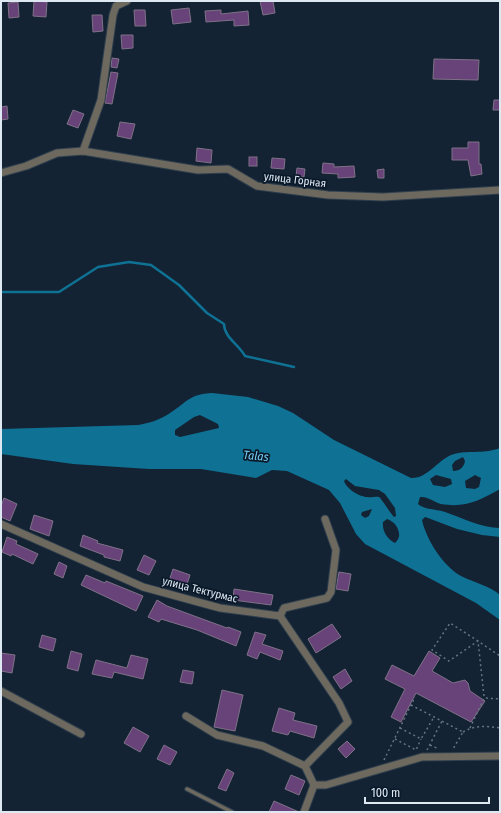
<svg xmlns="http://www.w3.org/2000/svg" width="501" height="813" font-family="'Fira Sans Condensed',sans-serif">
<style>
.water{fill:#0f7193;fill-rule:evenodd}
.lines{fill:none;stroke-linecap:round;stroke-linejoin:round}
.stream{stroke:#0f7193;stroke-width:2.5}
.building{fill:#68437a;stroke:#7f7187}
.service-casing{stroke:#2f3f4e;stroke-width:5.5}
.minor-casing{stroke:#2f3f4e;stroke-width:9}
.path{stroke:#667381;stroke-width:1.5;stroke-dasharray:2 3;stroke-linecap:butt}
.service{stroke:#6d695e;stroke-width:3.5}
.minor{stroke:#6d695e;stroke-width:7}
.labels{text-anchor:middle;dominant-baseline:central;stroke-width:3.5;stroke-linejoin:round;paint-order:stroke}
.street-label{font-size:11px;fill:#dee8f3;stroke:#0a1929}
.water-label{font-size:12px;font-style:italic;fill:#75cdf5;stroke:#0a1929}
</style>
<rect width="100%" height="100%" fill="#132333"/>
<!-- water -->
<path class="water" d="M212 393 248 397 278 406 293 413 334 440 411 478C427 479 437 461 451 455 468 449 481 455 500 448V489C479 501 465 508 441 504 434 502 427 496 420 497L418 504C425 510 437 509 445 512 463 518 481 528 500 528V537L482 535 457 529 428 518 425 517 422 520C426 539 443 566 461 576 475 583 488 585 500 595V620L476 603 365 544 356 534 340 503 329 490 287 471 272 470 256 478 201 469H149L73 464 1 454V429L138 425C149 423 160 420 170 413 187 402 190 394 212 393ZM200 415 218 424 219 428 180 437 175 435V430L194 417ZM463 457 465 461C464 467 460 471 453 471L452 465 455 461ZM436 475 451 479 452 484 445 487 433 485 430 479ZM475 475 481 478 479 487 475 489 466 488 465 481ZM346 479 355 486 379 490 385 494 395 508 396 516 394 517C391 514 381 498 379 497 376 496 371 498 367 497 359 497 346 488 344 481ZM372 509 369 516 365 518 361 515 362 512ZM387 519C397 522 404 536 395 543 387 539 382 531 383 522Z"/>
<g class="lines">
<!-- stream -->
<path class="stream" d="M1 292H59L98 267 129 262 151 265 179 285 207 313 224 324C224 337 239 345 245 356L294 367"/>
</g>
<!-- building -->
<g class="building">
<polygon points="34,1 47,2 46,17 33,16"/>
<polygon points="260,1 273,1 275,13 263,15"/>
<polygon points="18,2 19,17 9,18 8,3"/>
<polygon points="189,8 191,22 173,24 171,10"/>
<polygon points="134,10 145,10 146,26 135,26"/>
<polygon points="221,10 221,14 248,11 249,25 234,26 234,20 206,22 205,11"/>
<polygon points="92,15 102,15 103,31 93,32"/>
<polygon points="121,35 133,35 133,48 122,49"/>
<polygon points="112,58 119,59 117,68 111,67"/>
<polygon points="434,59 479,60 478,80 433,79"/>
<polygon points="111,72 118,73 112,104 105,103"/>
<polygon points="494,100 500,100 500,110 493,110"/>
<polygon points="7,106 8,119 1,120 1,107"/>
<polygon points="73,110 84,114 78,128 67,124"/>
<polygon points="120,122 135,124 131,139 117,136"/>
<polygon points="468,142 479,142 479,164 481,164 482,174 471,176 468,160 452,160 452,148 468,148"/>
<polygon points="197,148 212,150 211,163 196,161"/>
<rect x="249" y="157" width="8" height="9"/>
<polygon points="272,158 285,159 284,169 271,168"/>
<polygon points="323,163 334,164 334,167 354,166 355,177 338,178 338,174 322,173"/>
<polygon points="297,168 305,169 304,177 296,176"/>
<polygon points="384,169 384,178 378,178 377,170"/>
<polygon points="4,498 17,504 10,521 1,517 1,506"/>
<polygon points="34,515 53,521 49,536 30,529"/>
<polygon points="83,535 98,541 97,543 123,550 120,561 104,557 104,555 80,546"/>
<polygon points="7,537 17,541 16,544 38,554 33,564 12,554 11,556 2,552"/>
<polygon points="144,555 156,561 149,575 137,570"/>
<polygon points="59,562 67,566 63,578 54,574"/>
<polygon points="173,569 190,575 186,587 169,581"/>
<polygon points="339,572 351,574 348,591 336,589"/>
<polygon points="86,575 105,583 106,581 143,596 136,611 81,585"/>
<polygon points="234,589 273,595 271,605 233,600"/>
<polygon points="157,600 167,606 227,628 228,627 241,632 236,646 197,630 161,619 159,622 148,617"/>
<polygon points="332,624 341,637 316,653 308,639"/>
<polygon points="255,632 266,635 262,644 283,651 280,660 260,652 257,659 247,655"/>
<polygon points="42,635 56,639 53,651 39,647"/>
<polygon points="71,651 82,654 78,671 67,668"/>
<polygon points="429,651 440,658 432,671 453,683 465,680 468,683 470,691 485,701 471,722 416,693 401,722 391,717 405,689 385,679 392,665 414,676"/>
<polygon points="1,653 15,655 12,673 1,671"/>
<polygon points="131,655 148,659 143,679 114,672 112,678 92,674 96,660 127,668"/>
<polygon points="345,669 352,681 341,689 333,677"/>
<polygon points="183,670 194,672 192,684 180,682"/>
<polygon points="222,690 243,695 235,731 214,727"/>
<polygon points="279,708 295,713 293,720 317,726 314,738 290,731 288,735 272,731"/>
<polygon points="133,727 149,736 140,752 124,743"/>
<polygon points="347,741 355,749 346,758 338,749"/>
<polygon points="164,745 177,752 170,765 157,759"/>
<polygon points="227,769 234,773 226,791 218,788"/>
<polygon points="291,775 305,781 299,795 285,789"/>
<polygon points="274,801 299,812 269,812"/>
</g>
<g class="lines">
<!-- service casing -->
<g class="service-casing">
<polyline id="service" points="187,789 232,812"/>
</g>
<!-- minor casing -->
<g class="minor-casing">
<g id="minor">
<polyline points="83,151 101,100 113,15 116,6 127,1"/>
<polyline points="1,173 26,166 57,153 83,151 198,170 228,169 257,186 328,195 383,197 500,190"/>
<polyline points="1,524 143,587 220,608 280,616 339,703 348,722 305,766 314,785 304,812"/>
<polyline points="280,616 284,608 327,598 331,592 336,550 325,519"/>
<polyline points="1,691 81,734"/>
<polyline points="186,716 217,735 263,746 305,766"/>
<polyline points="314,785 326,785 422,757 500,756"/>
</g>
</g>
<!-- path -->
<g class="path">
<polyline points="484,696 478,641 450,623 432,650 449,661 478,641 500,656"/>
<polyline points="411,705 463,732 453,749"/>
<polyline points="400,728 421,739 434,717"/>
<polyline points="470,728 484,698 500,699"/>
<path d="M463 732C475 725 487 726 500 728"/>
<polyline points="395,739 416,750 421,739"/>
<polyline points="430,745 439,749"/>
<polyline points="427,750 442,721"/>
<polyline points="384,760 415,697"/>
</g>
<!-- service -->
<use href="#service" class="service"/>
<!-- minor -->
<use href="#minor" class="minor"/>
</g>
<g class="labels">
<!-- street labels -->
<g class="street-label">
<text transform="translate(295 180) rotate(7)">улица Горная</text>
<text transform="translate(200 590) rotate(14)">улица Тектурмас</text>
</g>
<!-- water labels -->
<g class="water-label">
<text transform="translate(256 456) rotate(5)">Talas</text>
</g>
</g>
<!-- border -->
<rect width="501" height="813" fill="none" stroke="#dee8f3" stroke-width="4"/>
<!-- scale -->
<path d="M365 797v6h124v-6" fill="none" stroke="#dee8f3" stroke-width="2"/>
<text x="371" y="797" font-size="12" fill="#dee8f3" stroke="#0a1929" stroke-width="3" paint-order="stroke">100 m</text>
</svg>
